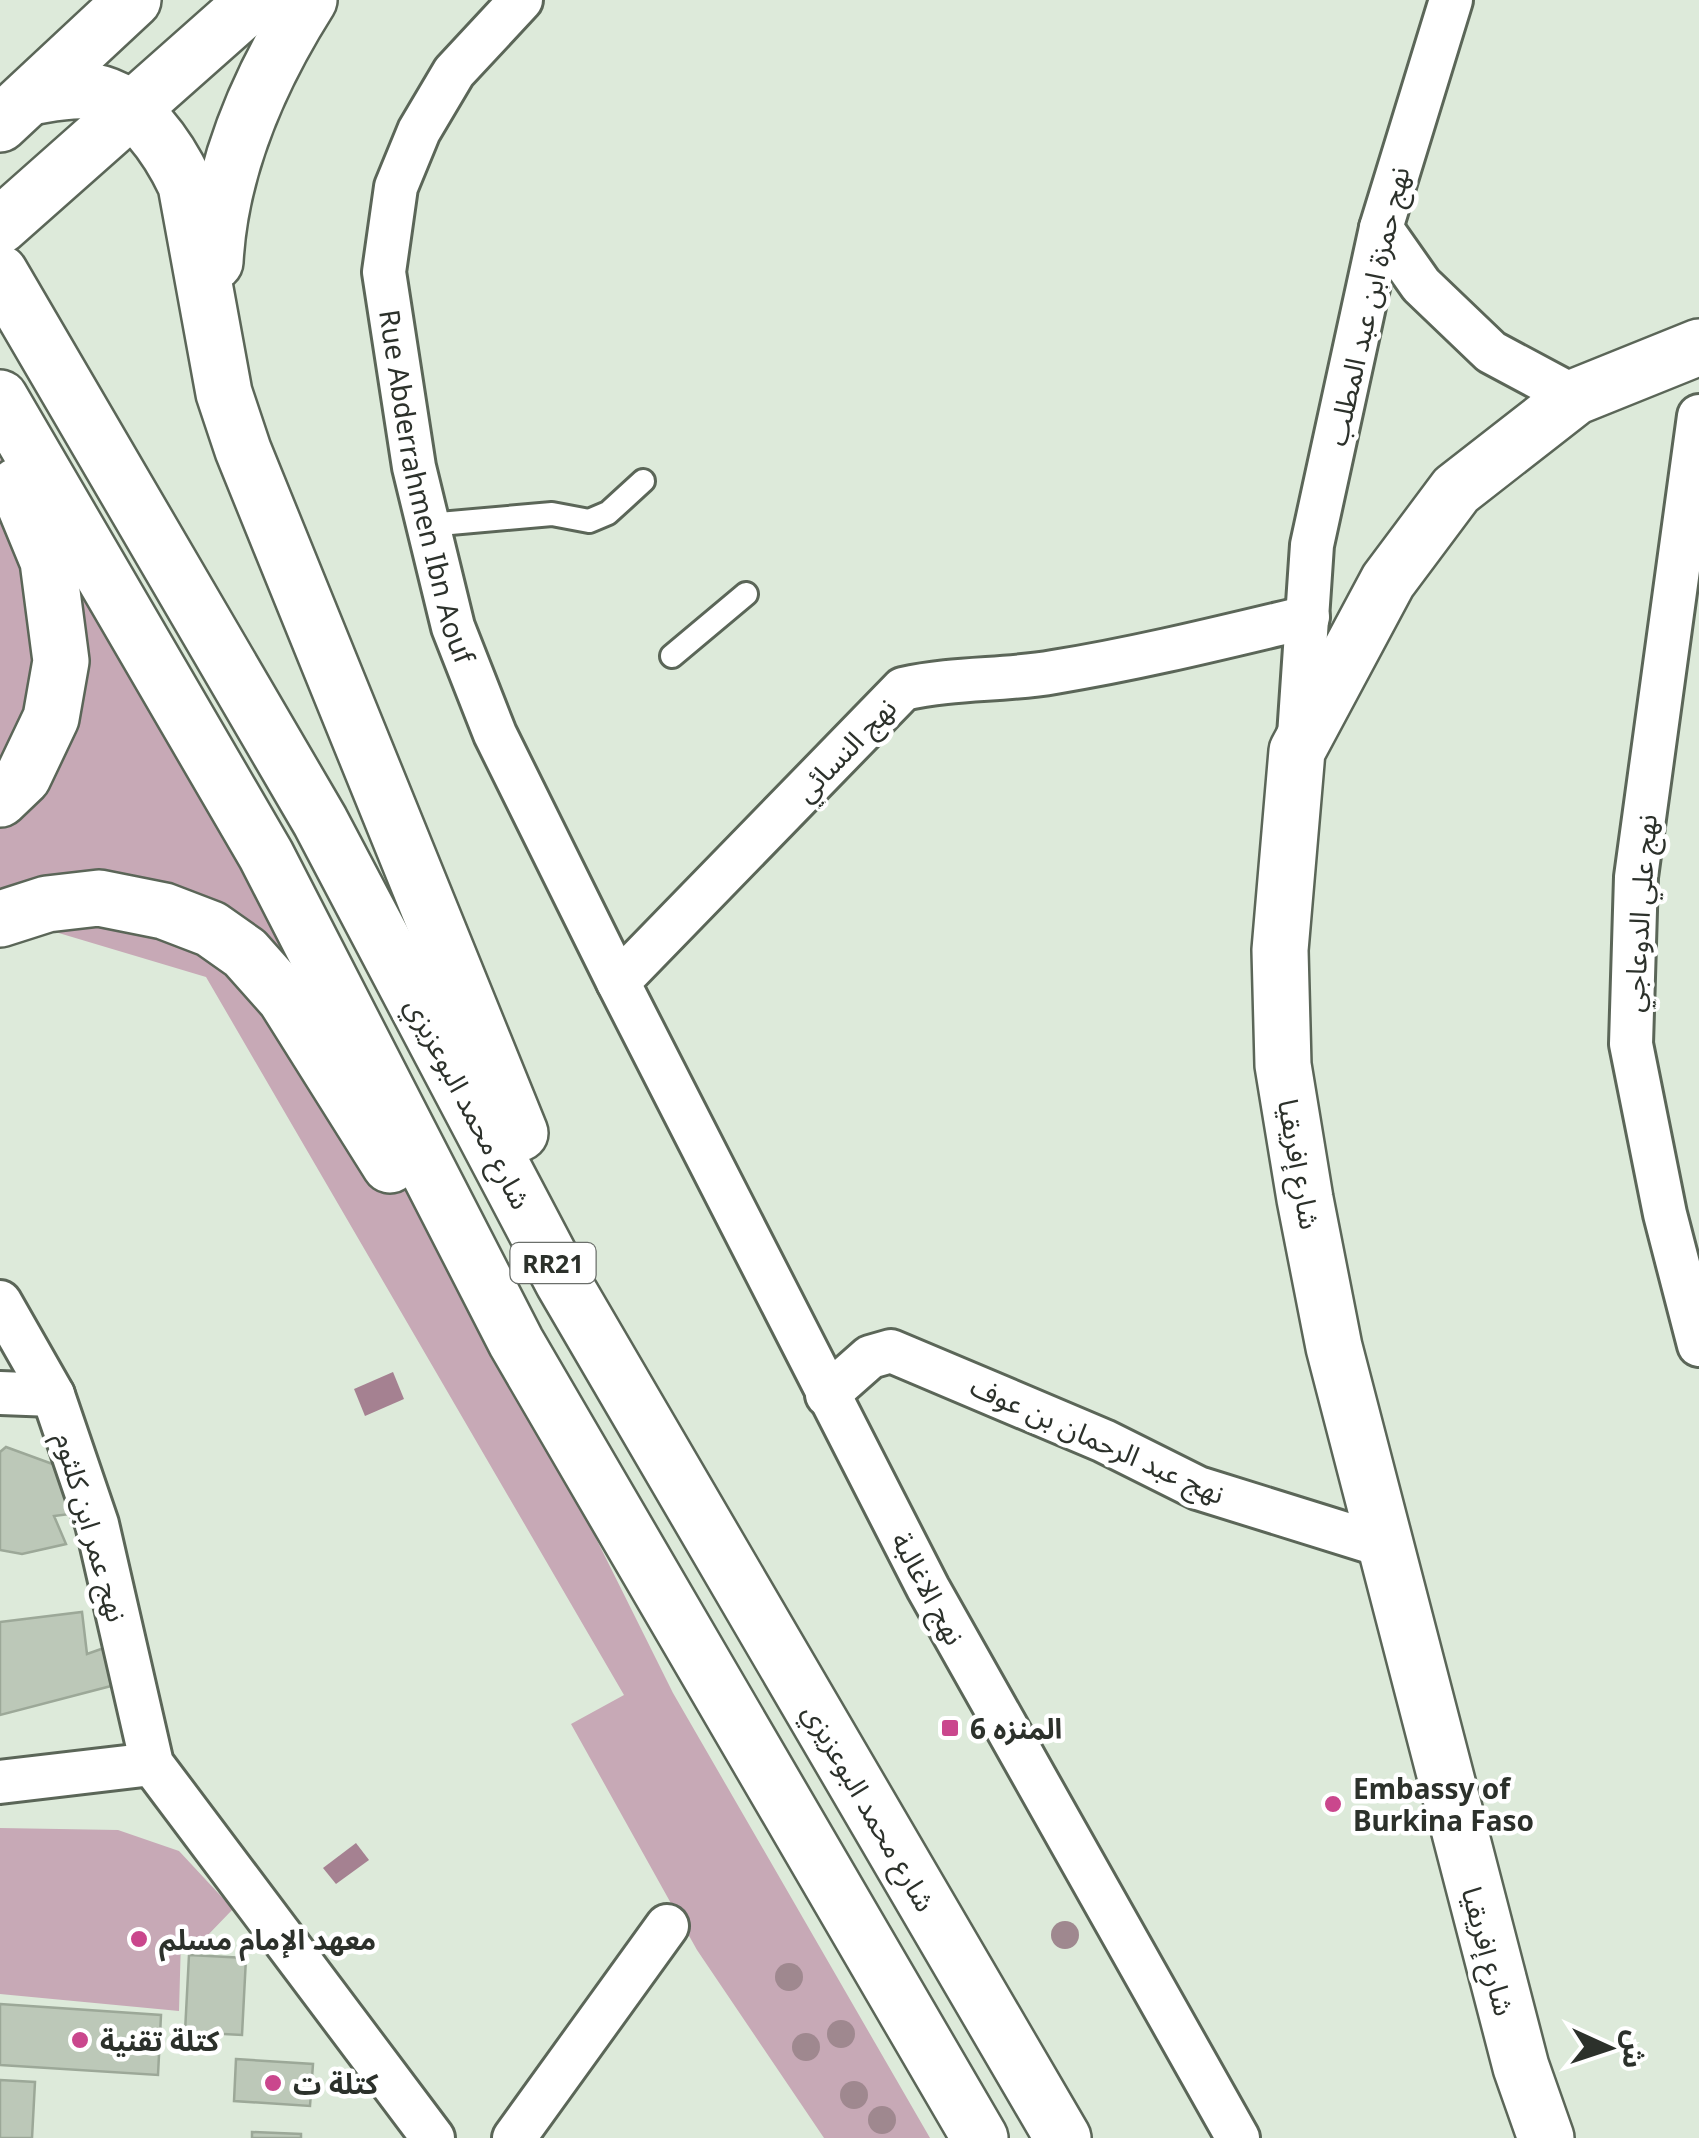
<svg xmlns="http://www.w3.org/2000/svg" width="1699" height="2138" font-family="'Noto Sans','Noto Sans Arabic',sans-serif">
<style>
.green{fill:#c7a9b6}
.water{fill:#a58191}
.building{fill:#bcc8b8;stroke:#9ca898;stroke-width:2.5}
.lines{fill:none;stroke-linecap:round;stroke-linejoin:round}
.lane-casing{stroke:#5b6658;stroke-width:28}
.street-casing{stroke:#5b6658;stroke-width:48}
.secondary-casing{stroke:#5b6658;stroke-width:60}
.highway-casing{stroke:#5b6658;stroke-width:60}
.lane{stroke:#fff;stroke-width:22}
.street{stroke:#fff;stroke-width:42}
.secondary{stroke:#fff;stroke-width:55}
.highway{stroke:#fff;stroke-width:55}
.tree{fill:#9f888f}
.poi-dot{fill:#ca478d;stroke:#fff;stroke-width:4}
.labels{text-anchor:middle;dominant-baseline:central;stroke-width:9;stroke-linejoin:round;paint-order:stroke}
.shield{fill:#fff;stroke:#6b6f6b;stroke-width:2.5}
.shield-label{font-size:25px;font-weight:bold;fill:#2c312b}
.street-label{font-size:28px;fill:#2c312b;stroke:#fff}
.poi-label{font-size:28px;font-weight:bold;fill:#2c312b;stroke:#fff;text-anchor:start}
</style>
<rect width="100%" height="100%" fill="#ddeada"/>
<!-- green -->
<g class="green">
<polygon points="0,458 318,980 673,1693 930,2138 824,2138 697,1950 571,1724 624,1695 206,977 52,931 0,945"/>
<polygon points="0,1828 118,1830 179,1851 233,1909 206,1937 181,1939 179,2011 0,1994"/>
</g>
<!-- water -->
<g class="water">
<polygon points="393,1372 404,1399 365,1416 354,1389"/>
<polygon points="356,1843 369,1860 336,1884 323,1868"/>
</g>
<!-- building -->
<g class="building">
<polygon points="6,1447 58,1466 70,1514 54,1516 66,1544 22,1554 0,1550 0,1452"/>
<polygon points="82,1612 87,1654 104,1648 111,1686 0,1715 0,1622"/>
<polygon points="189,1955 246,1958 242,2035 185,2032"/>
<polygon points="0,2004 161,2015 158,2075 0,2065"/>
<polygon points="236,2059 313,2064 310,2106 234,2101"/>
<polygon points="0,2080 35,2082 32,2138 0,2138"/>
<polygon points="252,2132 301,2134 301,2138 252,2138"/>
</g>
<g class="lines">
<!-- lane casing -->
<g class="lane-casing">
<g id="lane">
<polyline points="428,525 552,514 589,521 608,513 643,481"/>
<polyline points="672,656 746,594"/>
</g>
</g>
<!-- street casing -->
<g class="street-casing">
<g id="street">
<path id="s1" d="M521 0 454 72 419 131 396 187 384 272 414 467 453 627 495 734 618 982"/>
<polyline points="1381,228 1421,285 1491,352 1575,397"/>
<polyline points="1699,416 1636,877 1631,1044 1665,1214 1699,1345"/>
<polyline points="1299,736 1312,545 1381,228 1451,0"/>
<polyline points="0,1302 53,1395 97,1524 152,1764 433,2138"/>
<polyline points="0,1393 53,1395"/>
<polyline points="827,1395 870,1357 891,1351 1104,1441 1198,1488 1384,1546"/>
<polyline points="0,1782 152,1764"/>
<polyline points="514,2138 667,1926"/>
<path d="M1238 2138 928 1588 618 982 903 689C956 677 1003 681 1054 672 1140 658 1224 637 1308 617"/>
</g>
</g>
<!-- secondary casing -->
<g class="secondary-casing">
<polyline id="secondary" points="1546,2138 1521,2067 1334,1347 1305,1199 1283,1065 1280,950 1297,751 1388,581 1456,490 1575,397 1699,347"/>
</g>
<!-- highway casing -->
<g class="highway-casing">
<g id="highway">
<path d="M30 97C50 94 74 88 94 92 137 100 169 149 186 185L224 393 243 450 520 1133"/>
<polyline points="0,124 133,0"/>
<polyline points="0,226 255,0"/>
<path d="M215 262C220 167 259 79 309 0"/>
<polyline points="0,273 320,821 563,1282 1063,2138"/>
<polyline points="0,398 266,855 516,1342 980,2138"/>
<polyline points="0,799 23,777 51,718 61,661 48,561 17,486"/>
<polyline points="0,919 47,904 99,898 164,911 211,929 245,953 285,998 390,1165"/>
</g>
</g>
<!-- lane -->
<use href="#lane" class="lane"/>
<!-- street -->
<use href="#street" class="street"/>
<!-- secondary -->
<use href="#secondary" class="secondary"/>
<!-- highway -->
<use href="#highway" class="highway"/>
</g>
<!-- trees -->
<g class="tree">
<circle cx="1065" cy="1935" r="14"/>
<circle cx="789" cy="1977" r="14"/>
<circle cx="841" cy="2034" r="14"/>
<circle cx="806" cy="2047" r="14"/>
<circle cx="854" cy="2095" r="14"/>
<circle cx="882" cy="2120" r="14"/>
</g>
<!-- markers -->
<g class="poi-dot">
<rect x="940" y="1718" width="20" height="20" rx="5"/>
<circle cx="1333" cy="1804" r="10"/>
<circle cx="139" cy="1939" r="10"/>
<circle cx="80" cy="2040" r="10"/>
<circle cx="273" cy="2083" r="10"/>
</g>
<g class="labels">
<!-- shield labels -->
<rect class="shield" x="510.5" y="1243" width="85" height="40" rx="8"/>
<g class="shield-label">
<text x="553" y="1263">RR21</text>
</g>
<!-- street labels -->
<g class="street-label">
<text transform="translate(1367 306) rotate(-77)">نهج حمزة ابن عبد المطلب</text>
<text stroke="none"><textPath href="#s1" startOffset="532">Rue Abderrahmen Ibn Aouf</textPath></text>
<text transform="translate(845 749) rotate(-46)">نهج النسائي</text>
<text transform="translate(1639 913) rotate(-86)">نهج علي الدوعاجي</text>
<text transform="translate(469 1103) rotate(62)">شارع محمد البوعزيزي</text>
<text transform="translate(1300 1164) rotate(80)">شارع إفريقيا</text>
<text transform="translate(1098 1439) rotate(24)">نهج عبد الرحمان بن عوف</text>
<text transform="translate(92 1527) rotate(74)">نهج عمر ابن كلثوم</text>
<text transform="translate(929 1588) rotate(62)">نهج الاغالبة</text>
<text transform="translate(870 1807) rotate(60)">شارع محمد البوعزيزي</text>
<text transform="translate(1489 1951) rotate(75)">شارع إفريقيا</text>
</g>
<!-- poi labels -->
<g class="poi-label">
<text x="970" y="1728">المنزه 6</text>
<text x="1353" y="1788">Embassy of<tspan x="1353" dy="32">Burkina Faso</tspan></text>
<text x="159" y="1939">معهد الإمام مسلم</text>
<text x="100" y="2040">كتلة تقنية</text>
<text x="293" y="2083">كتلة ت</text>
</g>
</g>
<!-- north arrow -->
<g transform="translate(1609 2048) rotate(93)" stroke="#ffffff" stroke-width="8" paint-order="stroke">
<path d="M0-8L18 38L0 25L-18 38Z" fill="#2c312b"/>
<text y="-15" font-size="28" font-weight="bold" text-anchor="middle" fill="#2c312b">ش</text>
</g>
</svg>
